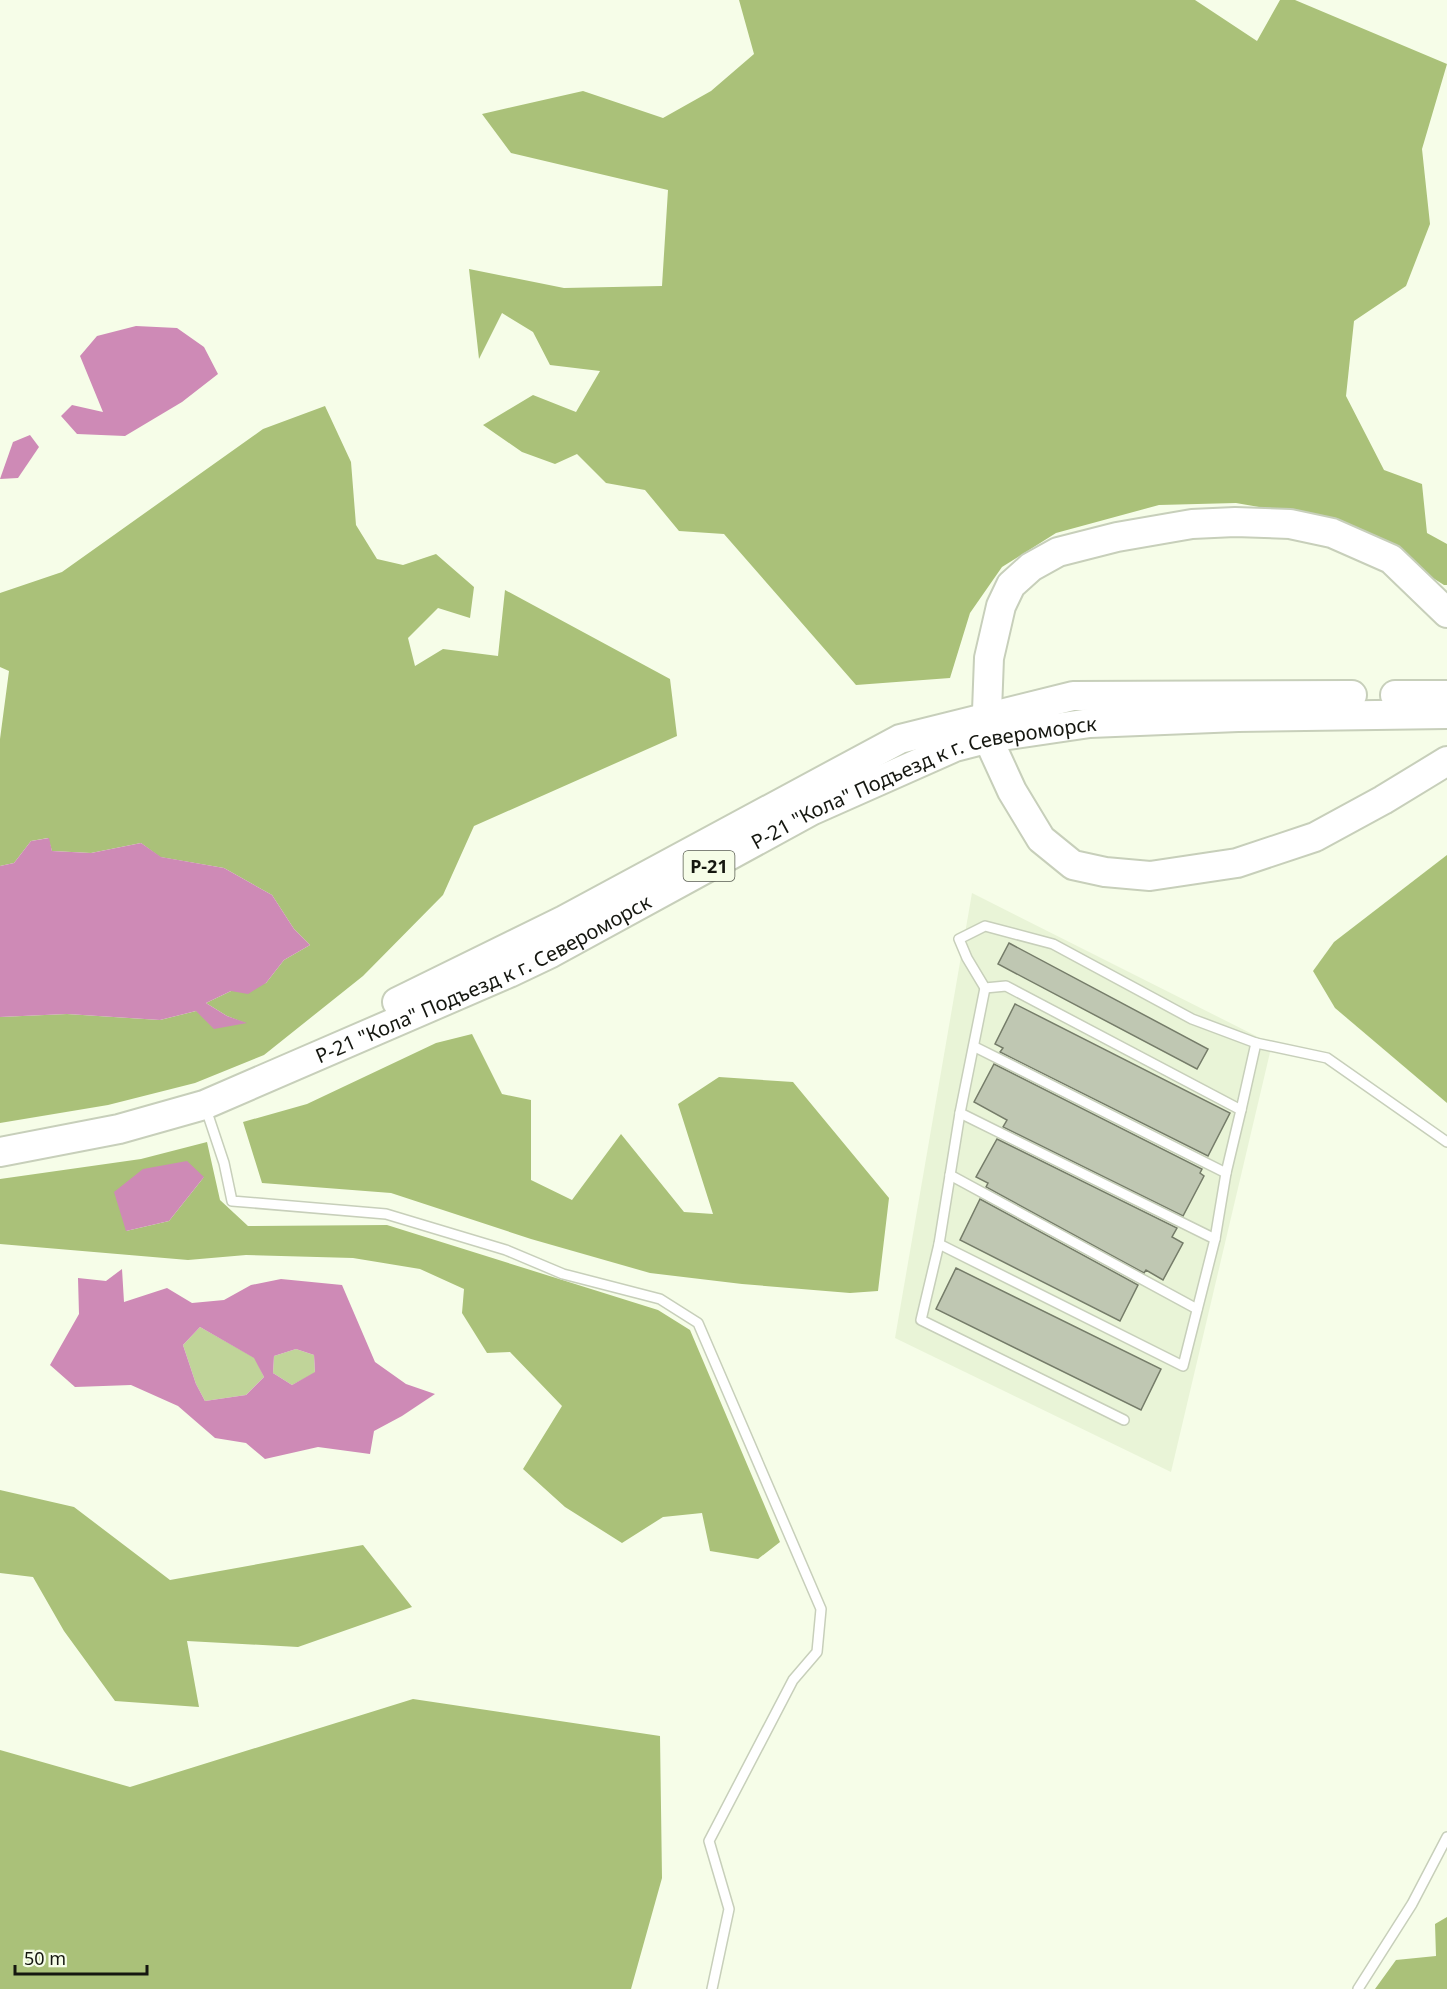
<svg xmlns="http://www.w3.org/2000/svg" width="1447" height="1989" font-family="'Noto Sans',sans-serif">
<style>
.built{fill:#e9f4d7}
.green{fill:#c0d499}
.forest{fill:#aac179;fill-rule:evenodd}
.water{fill:#ce8ab6;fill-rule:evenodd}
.building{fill:#bfc7b2;stroke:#757c69;stroke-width:1.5}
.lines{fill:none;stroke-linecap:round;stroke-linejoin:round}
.service-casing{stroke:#c7cfba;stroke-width:12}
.primary-casing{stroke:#c7cfba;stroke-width:32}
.service{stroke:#fff;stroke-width:9}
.primary{stroke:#fff;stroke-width:28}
.labels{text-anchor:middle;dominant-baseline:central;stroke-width:6;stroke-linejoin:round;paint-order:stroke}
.shield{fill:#f6fde8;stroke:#585c51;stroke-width:1.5}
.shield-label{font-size:18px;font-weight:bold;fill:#151710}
.street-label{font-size:20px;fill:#151710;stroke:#f6fde8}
</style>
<rect width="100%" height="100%" fill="#f6fde8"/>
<!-- built -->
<polygon class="built" points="972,893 1272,1044 1171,1472 895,1338"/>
<!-- green -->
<g class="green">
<polygon points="200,1327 255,1358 264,1377 246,1395 205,1401 196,1384 183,1345"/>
<polygon points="296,1349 314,1355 315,1373 292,1385 273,1373 274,1356"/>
</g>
<!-- forest -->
<g class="forest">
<polygon points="739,0 1195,0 1257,41 1280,0 1295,0 1447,64 1422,149 1430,224 1406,286 1354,321 1346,396 1384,470 1422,484 1427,533 1447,544 1447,585 1444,585 1344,522 1236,503 1159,505 1056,533 1002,567 970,613 950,678 856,685 724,534 679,531 645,490 606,483 577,454 555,464 522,452 483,425 533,395 576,412 600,371 550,365 533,332 502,313 479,359 469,269 564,288 662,286 668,190 511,153 482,114 583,91 663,118 711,91 754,54"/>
<polygon points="325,406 351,462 356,525 377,559 403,565 436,554 474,587 470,618 438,608 408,638 415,666 443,649 498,656 505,590 670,679 677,736 474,826 443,895 363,976 264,1055 195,1083 108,1105 0,1123 0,1017 67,1014 160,1020 196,1011 245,1023 227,1016 206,1003 231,991 266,983 284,960 310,945 294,929 272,895 224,868 160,857 141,843 91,853 52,851 48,838 31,841 14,863 0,866 0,739 9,671 0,667 0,593 62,572 263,429"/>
<polygon points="1447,855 1447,1103 1335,1008 1313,971 1334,942"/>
<polygon points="472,1034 502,1094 531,1100 531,1180 572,1200 621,1134 684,1212 713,1214 678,1104 719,1077 793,1082 889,1198 878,1291 850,1293 742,1284 650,1273 531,1239 391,1193 262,1183 243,1122 307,1104 436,1043"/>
<path d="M207 1142 220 1200 248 1226 387 1225 658 1310 690 1330 780 1542 758 1559 710 1551 702 1513 663 1517 622 1543 565 1507 523 1469 562 1406 510 1352 487 1353 462 1313 464 1289 420 1269 353 1258 246 1255 188 1260 0 1244V1179L141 1159ZM204 1177 169 1221 126 1231Z"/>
<polygon points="0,1490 74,1507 170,1580 363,1545 412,1607 298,1647 187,1641 199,1707 115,1701 64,1631 33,1577 0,1573"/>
<polygon points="413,1699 660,1736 662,1878 631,1989 0,1989 0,1750 130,1787"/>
<polygon points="1447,1917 1447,1989 1375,1989 1396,1960 1436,1956 1435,1924"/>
</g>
<!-- water -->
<g class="water">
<polygon points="136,326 177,328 204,347 218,374 182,402 125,436 77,434 61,416 72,405 103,412 80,356 97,336"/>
<polygon points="30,435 39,447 18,478 0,479 13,442"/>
<polygon points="49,838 52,851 91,853 141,843 161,857 224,868 272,895 294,929 310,945 284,960 266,983 248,994 231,991 206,1003 227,1016 247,1023 214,1029 196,1011 160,1020 67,1014 0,1017 0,866 14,863 31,841"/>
<polygon points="187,1161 204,1177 169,1221 126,1231 114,1192 143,1169"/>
<path d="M122 1269 124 1302 167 1288 192 1303 224 1300 251 1285 281 1279 342 1285 375 1362 406 1384 435 1394 402 1416 374 1431 370 1454 318 1447 265 1459 246 1443 215 1438 178 1406 131 1385 75 1387 50 1365 79 1314 78 1278 106 1281ZM200 1327 254 1358 264 1377 246 1395 205 1401 196 1384 183 1345ZM296 1349 314 1355 315 1372 292 1385 273 1373 274 1356Z"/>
</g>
<!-- building -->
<g class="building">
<polygon points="1009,943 1208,1049 1197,1069 998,964"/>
<polygon points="1015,1004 1230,1113 1208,1156 1000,1052 1003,1048 995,1044"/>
<polygon points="994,1064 1202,1169 1200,1173 1204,1176 1183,1216 1003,1127 1007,1120 974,1102"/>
<polygon points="997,1139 1177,1228 1172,1237 1183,1243 1163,1280 1146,1270 1144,1273 986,1187 988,1183 976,1177"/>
<polygon points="980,1199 1138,1285 1120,1321 960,1240"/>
<polygon points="956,1268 1161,1369 1141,1410 936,1309"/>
</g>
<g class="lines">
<!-- service casing -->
<g class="service-casing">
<g id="service">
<polyline points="985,988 960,1113 939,1244 921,1320 1124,1420"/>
<polyline points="975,1047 1226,1173"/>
<polyline points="206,1109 224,1163 232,1201 386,1214 506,1250 563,1274 660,1299 698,1323 821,1609 817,1652 793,1680 709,1841 729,1909 712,1989"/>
<polyline points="1241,1110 1256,1043"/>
<polyline points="960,1113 1215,1239"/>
<polyline points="950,1175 1197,1309"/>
<polyline points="939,1244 1183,1366 1215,1239 1226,1173 1241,1110 1006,986 985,988 967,958 959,939 985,926 1053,944 1192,1019 1256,1043 1327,1058 1447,1142"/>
<polyline points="1358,1989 1412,1904 1447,1837"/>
</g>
</g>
<!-- primary casing -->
<g class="primary-casing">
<g id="primary">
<polyline points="1395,695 1447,695"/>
<polyline points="987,711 989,658 1001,606 1011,585 1031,567 1058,552 1117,537 1192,524 1235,522 1290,524 1332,533 1391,559 1447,613"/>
<polyline points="990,743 1012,791 1041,839 1073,865 1105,872 1150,876 1237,863 1315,837 1383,800 1447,761"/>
<polyline points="397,1002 564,920 900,739 1073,696 1352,695"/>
<path id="s1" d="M0 1152 119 1129 204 1105 509 973 551 953 811 811 955 747 994 737 1090 723 1238 717 1447 714"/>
</g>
</g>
<!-- service -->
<use href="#service" class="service"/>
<!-- primary -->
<use href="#primary" class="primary"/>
</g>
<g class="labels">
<!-- shield labels -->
<rect class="shield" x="683.5" y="851" width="51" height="30" rx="4.5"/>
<g class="shield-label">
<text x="709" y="866">Р-21</text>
</g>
<!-- street labels -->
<g class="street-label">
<text stroke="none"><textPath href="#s1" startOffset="1002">Р-21 "Кола" Подъезд к г. Североморск</textPath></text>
<text stroke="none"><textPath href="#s1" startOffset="516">Р-21 "Кола" Подъезд к г. Североморск</textPath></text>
</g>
</g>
<!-- scale -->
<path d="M15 1965v9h132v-9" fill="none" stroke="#151710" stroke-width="3"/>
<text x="24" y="1965" font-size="18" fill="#151710" stroke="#f6fde8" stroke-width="4.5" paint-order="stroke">50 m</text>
</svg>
